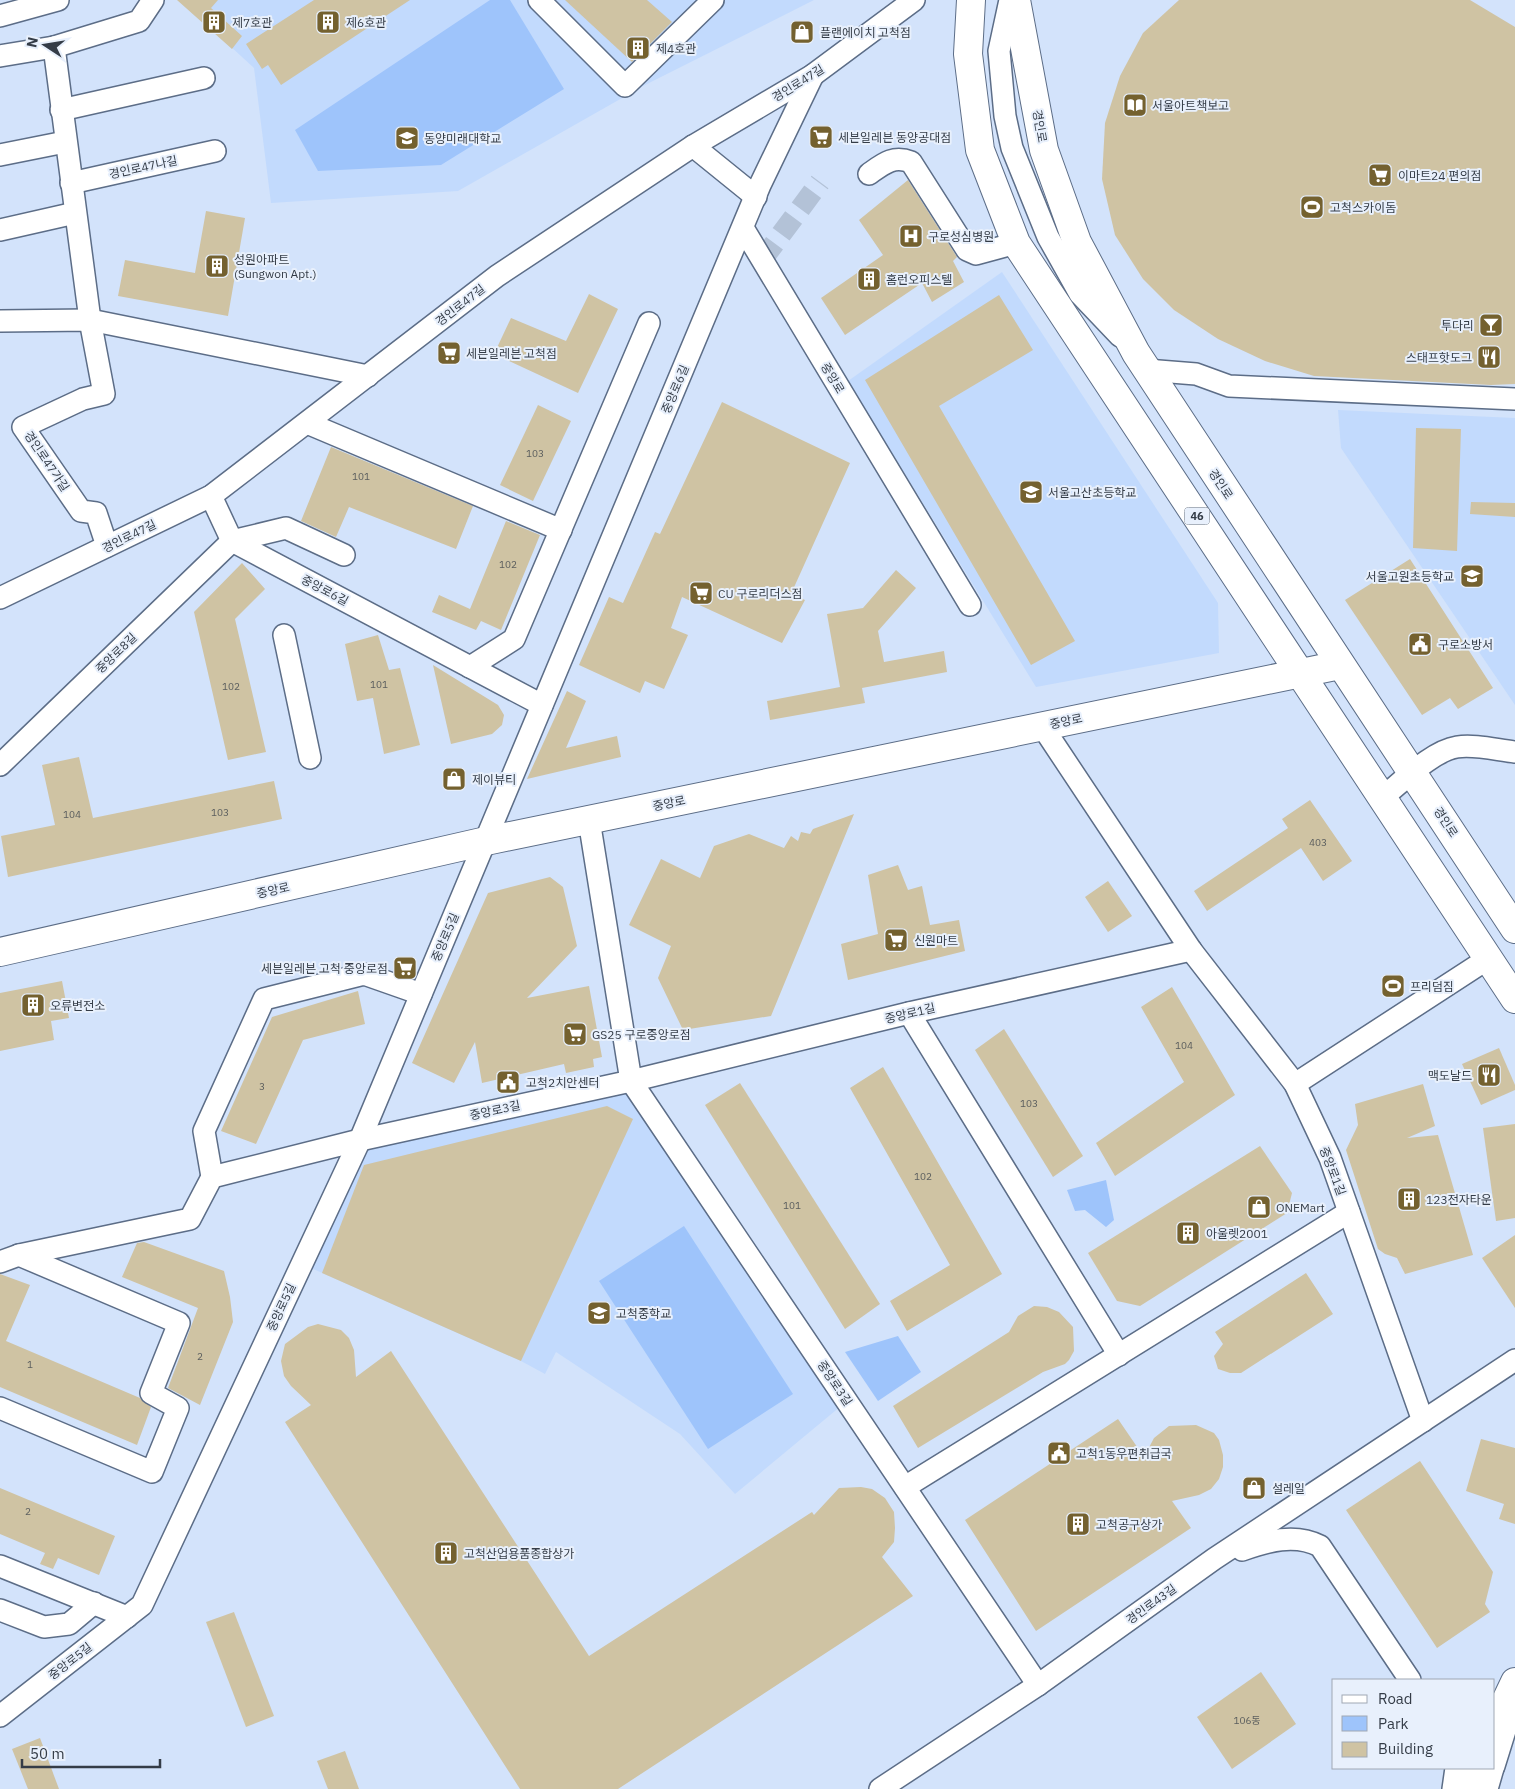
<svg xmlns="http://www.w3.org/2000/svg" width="1515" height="1789" font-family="'IBM Plex Sans','Noto Sans KR',sans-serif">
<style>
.built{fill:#c2dafd}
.green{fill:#9ec4fb}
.building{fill:#cfc3a3}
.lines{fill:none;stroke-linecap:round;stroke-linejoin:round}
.minor-tunnel{stroke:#b3c2d7;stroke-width:21;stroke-dasharray:21 11;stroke-linecap:butt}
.minor-casing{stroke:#5c6d87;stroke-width:24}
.major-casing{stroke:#5c6d87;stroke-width:30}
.minor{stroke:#fff;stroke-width:21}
.major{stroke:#fff;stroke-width:28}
.labels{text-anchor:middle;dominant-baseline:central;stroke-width:4;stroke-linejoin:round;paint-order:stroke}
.number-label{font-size:10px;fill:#5b5e5e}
.shield{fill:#e8f0fc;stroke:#6a727d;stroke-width:1}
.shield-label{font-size:11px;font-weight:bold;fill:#343c47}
.poi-label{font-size:12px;fill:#343c47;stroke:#e8f0fc;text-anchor:start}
.street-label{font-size:12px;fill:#343c47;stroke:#e8f0fc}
</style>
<rect width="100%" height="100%" fill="#d3e3fb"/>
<!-- built -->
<g class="built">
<polygon points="180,0 814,0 645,85 458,191 271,203 254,68"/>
<polygon points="1002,272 1218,603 1219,653 1036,687 848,381"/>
<polygon points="1338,410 1515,418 1515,705 1341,448"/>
<polygon points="631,1081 847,1401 735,1494 680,1434 556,1352 545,1374 521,1361 302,1264 360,1140"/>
</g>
<!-- green -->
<g class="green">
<polygon points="490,0 510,0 564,89 441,165 318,171 295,130"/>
<polygon points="1106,1180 1114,1220 1106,1227 1085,1210 1075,1211 1067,1190"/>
<polygon points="684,1226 793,1394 708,1449 599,1281"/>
<polygon points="898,1336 921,1372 878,1401 845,1352"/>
</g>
<!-- building -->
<g class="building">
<polygon points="177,0 218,0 211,8 242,36 232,49"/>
<polygon points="314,0 410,0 281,85 268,65 262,69 246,44"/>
<polygon points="565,0 647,0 672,22 632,62"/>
<polygon points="1179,0 1470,0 1515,27 1515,384 1491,385 1314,376 1265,361 1218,339 1174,310 1143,279 1115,235 1102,179 1105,123 1120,76 1143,33"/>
<polygon points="908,180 957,257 953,261 964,282 932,302 922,283 845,335 821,298 883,255 859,220"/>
<polygon points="206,211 245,218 228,316 118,296 125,260 195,273"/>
<polygon points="589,294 618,309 578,393 494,354 511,318 566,341"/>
<polygon points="999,295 1033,350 939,406 1075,641 1031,665 865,380"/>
<polygon points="722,402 850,463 791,594 805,600 782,643 682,597 671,628 688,635 664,689 645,681 640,693 579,665 609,597 623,603 655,532 660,534"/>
<polygon points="538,405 571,421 533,501 500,485"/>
<polygon points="1416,428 1461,429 1457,551 1413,548"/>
<polygon points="331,447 473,506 456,549 349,507 336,537 301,521"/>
<polygon points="1471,502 1515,503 1515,517 1470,514"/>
<polygon points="506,521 540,535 501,630 481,621 476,630 432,612 439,595 470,609"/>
<polygon points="1410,559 1493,688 1458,709 1450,698 1422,715 1345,600"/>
<polygon points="242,563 265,589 235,619 266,752 228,760 194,612"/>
<polygon points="896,570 916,588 878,631 884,662 944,651 947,672 862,688 865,703 770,720 767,701 840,687 827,614 863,608"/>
<polygon points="378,635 389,670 400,668 420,745 384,754 373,698 357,701 345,644"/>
<polygon points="433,665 498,705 504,715 502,725 492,734 451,744"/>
<polygon points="567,691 586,701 566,748 617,736 621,757 527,779"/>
<polygon points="79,757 93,818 274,781 282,819 8,877 1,836 55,825 42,765"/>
<polygon points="1310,800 1352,861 1323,881 1301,848 1207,911 1194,891 1288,828 1282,819"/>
<polygon points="854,814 771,1016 683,1030 658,978 671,946 629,925 661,859 700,878 714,846 749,834 784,848 791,836 798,841 801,832 810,834 813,829"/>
<polygon points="898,865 908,890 922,886 930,925 959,920 965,951 848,980 841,944 878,934 868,875"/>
<polygon points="550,877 563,887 577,946 527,998 589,986 602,1057 593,1059 594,1067 566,1073 564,1064 482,1083 475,1042 454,1083 412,1063 488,893"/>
<polygon points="1108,881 1132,916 1108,932 1085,897"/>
<polygon points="62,981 69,1018 51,1021 54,1040 0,1051 0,993"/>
<polygon points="1172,987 1235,1095 1115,1176 1096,1143 1184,1082 1141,1007"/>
<polygon points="358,991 365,1024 303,1040 256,1144 221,1131 272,1017"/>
<polygon points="1004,1029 1083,1156 1053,1177 975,1050"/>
<polygon points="1499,1048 1515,1085 1515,1090 1481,1105 1462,1064"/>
<polygon points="883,1067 1002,1274 907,1331 890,1301 950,1265 850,1088"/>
<polygon points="740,1083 880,1304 845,1329 705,1105"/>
<polygon points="1423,1084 1435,1126 1407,1138 1438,1135 1473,1255 1405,1274 1397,1258 1385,1254 1378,1249 1346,1150 1358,1125 1355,1104"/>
<polygon points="607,1106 633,1119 521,1361 322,1273 364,1165"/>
<polygon points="1515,1124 1515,1218 1496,1221 1483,1128"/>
<polygon points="1260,1146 1292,1193 1287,1213 1140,1306 1117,1301 1088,1253"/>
<polygon points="1515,1235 1515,1308 1482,1258"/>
<polygon points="144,1242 224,1271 230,1297 233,1322 200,1405 168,1388 198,1308 122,1277 137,1243"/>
<polygon points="1306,1273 1333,1314 1241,1373 1230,1373 1218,1369 1214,1356 1223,1344 1215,1332"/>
<polygon points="0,1274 30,1285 6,1341 140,1398 151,1407 137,1445 0,1387"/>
<polygon points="1034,1306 1047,1307 1059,1312 1073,1327 1074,1351 1069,1360 1065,1364 1043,1372 918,1448 893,1406 1009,1332 1018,1316"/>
<polygon points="318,1324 341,1330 349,1338 354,1350 356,1377 391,1351 589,1656 812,1512 814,1515 839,1488 861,1487 872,1489 885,1498 894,1512 895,1528 894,1542 882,1557 913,1596 618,1789 520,1789 285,1422 311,1405 291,1386 284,1376 281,1361 285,1344 308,1327"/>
<polygon points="1118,1419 1144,1457 1154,1438 1169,1426 1196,1425 1214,1433 1219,1440 1223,1455 1223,1467 1219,1479 1211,1489 1199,1495 1172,1501 1191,1528 1036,1631 965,1520"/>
<polygon points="1481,1439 1515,1448 1515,1524 1499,1519 1504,1504 1466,1491"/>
<polygon points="1420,1461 1493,1572 1485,1604 1490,1612 1437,1648 1346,1510"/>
<polygon points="0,1488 115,1536 99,1575 58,1558 53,1569 40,1564 45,1553 0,1534"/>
<polygon points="234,1612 274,1716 246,1727 206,1622"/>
<polygon points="1261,1672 1296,1724 1232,1769 1197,1717"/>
<polygon points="40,1738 59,1789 28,1789 12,1749"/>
<polygon points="345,1751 359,1789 328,1789 317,1761"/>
</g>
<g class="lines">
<!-- minor-tunnel -->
<polyline class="minor-tunnel" points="762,260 820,182"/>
<!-- minor casing -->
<g class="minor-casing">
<g id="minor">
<polyline points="539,0 625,86 713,0"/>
<polyline points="1010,0 999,51 1005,116 1012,148 1048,237 1080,294 1120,336"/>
<polyline points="0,16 58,0"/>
<polyline points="54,47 90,320 104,394 83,399 23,427 81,511 96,513 107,546"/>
<polyline points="0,56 54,47 139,21 153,0"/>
<polyline points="61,110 204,78"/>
<polyline points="693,146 756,197"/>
<polyline points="0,155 65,142"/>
<path d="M869 174C883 164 893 155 911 162L967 250 976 254 1016 243"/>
<polyline points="71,183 215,151"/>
<polyline points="743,228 970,605"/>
<polyline points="0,230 75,213"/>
<polyline points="0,321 90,320 368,376"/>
<polyline points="1146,370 1196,374 1229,386 1515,399"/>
<polyline points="307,423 561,530"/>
<polyline points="211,496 232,541 542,705"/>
<polyline points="0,598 211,496 497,276 693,146 813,75 914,0"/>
<polyline points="284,635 310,758"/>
<polyline points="470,667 514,639 649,323"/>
<polyline points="1042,726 1191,950 1295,1084 1330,1158 1423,1421"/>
<polyline points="0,765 232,541 286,528 344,555"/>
<path d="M1383 797C1403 781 1432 751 1457 747 1474 744 1497 750 1515 752"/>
<polyline points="589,820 631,1081 1038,1685"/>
<polyline points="909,1013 1119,1355"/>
<polyline points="1295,1084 1489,958"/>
<polyline points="212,1177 204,1131 264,999 364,974 421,994"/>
<polyline points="0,1262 19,1255 190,1219 212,1177 360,1140 631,1081 909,1013 1191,950"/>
<polyline points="0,1408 152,1472 178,1408 151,1393 179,1323 19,1255"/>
<polyline points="905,1487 1349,1212"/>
<path d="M1242 1550C1267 1541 1295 1533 1320 1546L1410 1680"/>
<polyline points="0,1566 127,1617"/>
<polyline points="0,1610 44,1627 69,1624 94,1603"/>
<polyline points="0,1716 142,1605 360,1140 760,185 813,75"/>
<polyline points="1494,1766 1512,1708"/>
<polyline points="880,1789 1038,1685 1214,1559 1515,1360"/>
<polyline points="1453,1789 1456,1768"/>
<polyline points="1487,1789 1493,1768"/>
</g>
</g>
<!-- major casing -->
<g class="major-casing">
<g id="major">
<polyline points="971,0 968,54 980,150 1016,243 1515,999"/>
<polyline points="1016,0 1044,150 1077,242 1136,353 1515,929"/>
<polyline points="0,952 486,841 1340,665"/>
<polyline points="1494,1726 1515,1682"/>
<polyline points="1463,1789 1474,1768"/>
</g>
</g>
<!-- minor -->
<use href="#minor" class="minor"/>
<!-- major -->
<use href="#major" class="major"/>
</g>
<!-- icons -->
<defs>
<g id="building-square" transform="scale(1.25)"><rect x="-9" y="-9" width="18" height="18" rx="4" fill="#74612f" stroke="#e8f0fc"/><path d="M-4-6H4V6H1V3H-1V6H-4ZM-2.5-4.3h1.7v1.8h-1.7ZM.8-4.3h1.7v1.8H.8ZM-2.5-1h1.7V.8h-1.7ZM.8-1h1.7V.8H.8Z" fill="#fff"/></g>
<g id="shop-square" transform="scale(1.25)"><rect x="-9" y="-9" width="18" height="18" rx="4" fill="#74612f" stroke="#e8f0fc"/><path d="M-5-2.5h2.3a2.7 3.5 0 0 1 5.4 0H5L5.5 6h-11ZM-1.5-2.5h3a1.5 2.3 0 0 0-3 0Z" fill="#fff"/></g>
<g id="library-square" transform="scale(1.25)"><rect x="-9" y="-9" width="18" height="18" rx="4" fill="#74612f" stroke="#e8f0fc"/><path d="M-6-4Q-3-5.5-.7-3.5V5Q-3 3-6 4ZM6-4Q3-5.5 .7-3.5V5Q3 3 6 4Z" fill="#fff"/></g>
<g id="supermarket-square" transform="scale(1.25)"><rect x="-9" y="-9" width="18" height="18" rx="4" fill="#74612f" stroke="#e8f0fc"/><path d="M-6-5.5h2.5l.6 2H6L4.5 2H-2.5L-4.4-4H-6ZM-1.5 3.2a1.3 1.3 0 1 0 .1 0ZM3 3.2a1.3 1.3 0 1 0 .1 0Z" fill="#fff"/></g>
<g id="university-square" transform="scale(1.25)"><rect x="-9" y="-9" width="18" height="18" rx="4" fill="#74612f" stroke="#e8f0fc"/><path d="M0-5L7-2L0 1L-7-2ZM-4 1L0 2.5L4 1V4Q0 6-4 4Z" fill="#fff"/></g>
<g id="stadium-square" transform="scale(1.25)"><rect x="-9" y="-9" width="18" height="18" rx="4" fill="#74612f" stroke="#e8f0fc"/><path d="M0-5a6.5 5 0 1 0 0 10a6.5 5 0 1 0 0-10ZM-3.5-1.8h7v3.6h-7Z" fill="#fff"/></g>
<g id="hospital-square" transform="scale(1.25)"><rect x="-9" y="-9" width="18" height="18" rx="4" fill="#74612f" stroke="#e8f0fc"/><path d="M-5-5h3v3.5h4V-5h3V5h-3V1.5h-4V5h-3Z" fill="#fff"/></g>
<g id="bar-square" transform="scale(1.25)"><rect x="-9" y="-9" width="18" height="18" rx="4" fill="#74612f" stroke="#e8f0fc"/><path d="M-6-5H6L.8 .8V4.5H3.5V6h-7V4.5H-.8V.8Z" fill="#fff"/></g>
<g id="restaurant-square" transform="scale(1.25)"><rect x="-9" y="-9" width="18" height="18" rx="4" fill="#74612f" stroke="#e8f0fc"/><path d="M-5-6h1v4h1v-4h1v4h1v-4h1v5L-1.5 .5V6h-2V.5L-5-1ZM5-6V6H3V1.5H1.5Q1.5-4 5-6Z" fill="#fff"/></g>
<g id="school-square" transform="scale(1.25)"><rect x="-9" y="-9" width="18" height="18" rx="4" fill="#74612f" stroke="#e8f0fc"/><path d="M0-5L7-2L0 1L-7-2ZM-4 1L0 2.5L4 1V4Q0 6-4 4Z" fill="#fff"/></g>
<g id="civic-square" transform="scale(1.25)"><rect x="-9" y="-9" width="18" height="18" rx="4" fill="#74612f" stroke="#e8f0fc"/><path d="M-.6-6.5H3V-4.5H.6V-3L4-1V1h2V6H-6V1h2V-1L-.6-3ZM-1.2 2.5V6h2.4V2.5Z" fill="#fff"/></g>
</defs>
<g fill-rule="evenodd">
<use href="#building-square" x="214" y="22"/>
<use href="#building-square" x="328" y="22"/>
<use href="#shop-square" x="802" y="32"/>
<use href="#building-square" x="638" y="48"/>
<use href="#library-square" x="1135" y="105"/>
<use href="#supermarket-square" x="821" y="137"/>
<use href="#university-square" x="407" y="138"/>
<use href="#supermarket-square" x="1380" y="175"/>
<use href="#stadium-square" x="1312" y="207"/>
<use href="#hospital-square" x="911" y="236"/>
<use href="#building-square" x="217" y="266"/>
<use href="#building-square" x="869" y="279"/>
<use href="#bar-square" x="1491" y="325"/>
<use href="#supermarket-square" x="449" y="353"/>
<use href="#restaurant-square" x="1489" y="357"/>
<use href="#school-square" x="1031" y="492"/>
<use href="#school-square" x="1472" y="576"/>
<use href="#supermarket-square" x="701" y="593"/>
<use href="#civic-square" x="1420" y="644"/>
<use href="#shop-square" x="454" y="779"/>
<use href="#supermarket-square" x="896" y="940"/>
<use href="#supermarket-square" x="405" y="968"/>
<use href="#stadium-square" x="1393" y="986"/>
<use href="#building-square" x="33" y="1005"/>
<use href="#supermarket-square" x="575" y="1034"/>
<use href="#restaurant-square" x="1489" y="1075"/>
<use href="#civic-square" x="508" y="1082"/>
<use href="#building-square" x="1409" y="1199"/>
<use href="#shop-square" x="1259" y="1207"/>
<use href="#building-square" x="1188" y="1233"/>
<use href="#school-square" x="599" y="1313"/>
<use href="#civic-square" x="1059" y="1453"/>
<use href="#shop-square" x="1254" y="1488"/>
<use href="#building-square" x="1078" y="1524"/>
<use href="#building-square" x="446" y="1553"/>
</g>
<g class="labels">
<!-- number labels -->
<g class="number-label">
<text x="535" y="453">103</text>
<text x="361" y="476">101</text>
<text x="508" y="564">102</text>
<text x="379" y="684">101</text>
<text x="231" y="686">102</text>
<text x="220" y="812">103</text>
<text x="72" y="814">104</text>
<text x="1318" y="842">403</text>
<text x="1184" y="1045">104</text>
<text x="262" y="1086">3</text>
<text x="1029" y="1103">103</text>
<text x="923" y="1176">102</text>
<text x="792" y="1205">101</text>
<text x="200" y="1356">2</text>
<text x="30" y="1364">1</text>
<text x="28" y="1511">2</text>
<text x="1247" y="1720">106동</text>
</g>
<!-- shield labels -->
<rect class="shield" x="1184.5" y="507.5" width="25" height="17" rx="4"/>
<g class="shield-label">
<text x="1197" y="516">46</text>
</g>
<!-- poi labels -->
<g class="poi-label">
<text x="232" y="22">제7호관</text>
<text x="346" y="22">제6호관</text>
<text x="820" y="32">플랜에이치 고척점</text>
<text x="656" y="48">제4호관</text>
<text x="1152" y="105">서울아트책보고</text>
<text x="838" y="137">세븐일레븐 동양공대점</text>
<text x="424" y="138">동양미래대학교</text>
<text x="1398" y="175">이마트24 편의점</text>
<text x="1330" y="207">고척스카이돔</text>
<text x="928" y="236">구로성심병원</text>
<text x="234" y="259">성원아파트<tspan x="234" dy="14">(Sungwon Apt.)</tspan></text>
<text x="886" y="279">홈런오피스텔</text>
<text x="1474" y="325" text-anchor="end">투다리</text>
<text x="466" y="353">세븐일레븐 고척점</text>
<text x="1472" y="357" text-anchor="end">스태프핫도그</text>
<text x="1048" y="492">서울고산초등학교</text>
<text x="1454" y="576" text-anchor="end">서울고원초등학교</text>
<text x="718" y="593">CU 구로리더스점</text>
<text x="1438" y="644">구로소방서</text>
<text x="472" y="779">제이뷰티</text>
<text x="914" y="940">신원마트</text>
<text x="388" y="968" text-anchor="end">세븐일레븐 고척 중앙로점</text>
<text x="1410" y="986">프리덤짐</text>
<text x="50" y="1005">오류변전소</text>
<text x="592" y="1034">GS25 구로중앙로점</text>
<text x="1472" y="1075" text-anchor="end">맥도날드</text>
<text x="526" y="1082">고척2치안센터</text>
<text x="1426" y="1199">123전자타운</text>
<text x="1276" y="1207">ONEMart</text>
<text x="1206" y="1233">아울렛2001</text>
<text x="616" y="1313">고척중학교</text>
<text x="1076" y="1453">고척1동우편취급국</text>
<text x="1272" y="1488">설레일</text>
<text x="1096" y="1524">고척공구상가</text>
<text x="464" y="1553">고척산업용품종합상가</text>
</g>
<!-- street labels -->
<g class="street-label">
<text transform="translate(798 83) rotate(-32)">경인로47길</text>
<text transform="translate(1040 126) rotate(80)">경인로</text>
<text transform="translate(143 167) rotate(-12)">경인로47나길</text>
<text transform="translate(460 305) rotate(-38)">경인로47길</text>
<text transform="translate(833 378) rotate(59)">중앙로</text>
<text transform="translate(675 389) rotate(-67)">중앙로6길</text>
<text transform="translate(47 461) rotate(56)">경인로47가길</text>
<text transform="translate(1221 484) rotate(57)">경인로</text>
<text transform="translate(129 536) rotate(-26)">경인로47길</text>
<text transform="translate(325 590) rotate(28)">중앙로6길</text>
<text transform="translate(116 653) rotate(-44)">중앙로8길</text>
<text transform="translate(1066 721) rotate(-12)">중앙로</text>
<text transform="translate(669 803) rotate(-12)">중앙로</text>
<text transform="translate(1446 822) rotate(57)">경인로</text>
<text transform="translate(273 890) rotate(-13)">중앙로</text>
<text transform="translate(445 937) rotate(-67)">중앙로5길</text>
<text transform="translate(910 1013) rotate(-13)">중앙로1길</text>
<text transform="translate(495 1110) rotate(-12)">중앙로3길</text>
<text transform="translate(1333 1171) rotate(69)">중앙로1길</text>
<text transform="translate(281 1307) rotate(-65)">중앙로5길</text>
<text transform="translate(835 1383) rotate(56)">중앙로3길</text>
<text transform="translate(1151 1604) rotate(-36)">경인로43길</text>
<text transform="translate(70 1661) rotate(-38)">중앙로5길</text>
</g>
</g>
<!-- legend -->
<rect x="1332" y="1679" width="162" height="90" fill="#e8f0fc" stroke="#a0a8b4"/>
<rect x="1342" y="1695" width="25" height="8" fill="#ffffff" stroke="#a0a8b4"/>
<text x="1378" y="1704" font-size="15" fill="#343c47">Road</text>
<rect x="1342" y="1716" width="25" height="15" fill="#9ec4fb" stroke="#a0a8b4"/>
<text x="1378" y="1729" font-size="15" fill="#343c47">Park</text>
<rect x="1342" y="1742" width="25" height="15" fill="#cfc3a3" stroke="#a0a8b4"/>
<text x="1378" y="1754" font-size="15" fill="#343c47">Building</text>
<!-- north arrow -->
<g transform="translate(45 45) rotate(282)" stroke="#e8f0fc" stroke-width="4" paint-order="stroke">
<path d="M0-4L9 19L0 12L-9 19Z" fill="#343c47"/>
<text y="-8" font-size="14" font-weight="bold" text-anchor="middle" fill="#343c47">N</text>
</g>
<!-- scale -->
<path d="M22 1759v8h138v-8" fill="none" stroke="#343c47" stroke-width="2.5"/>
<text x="30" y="1759" font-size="15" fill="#343c47" stroke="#e8f0fc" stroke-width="4" paint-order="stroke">50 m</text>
</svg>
